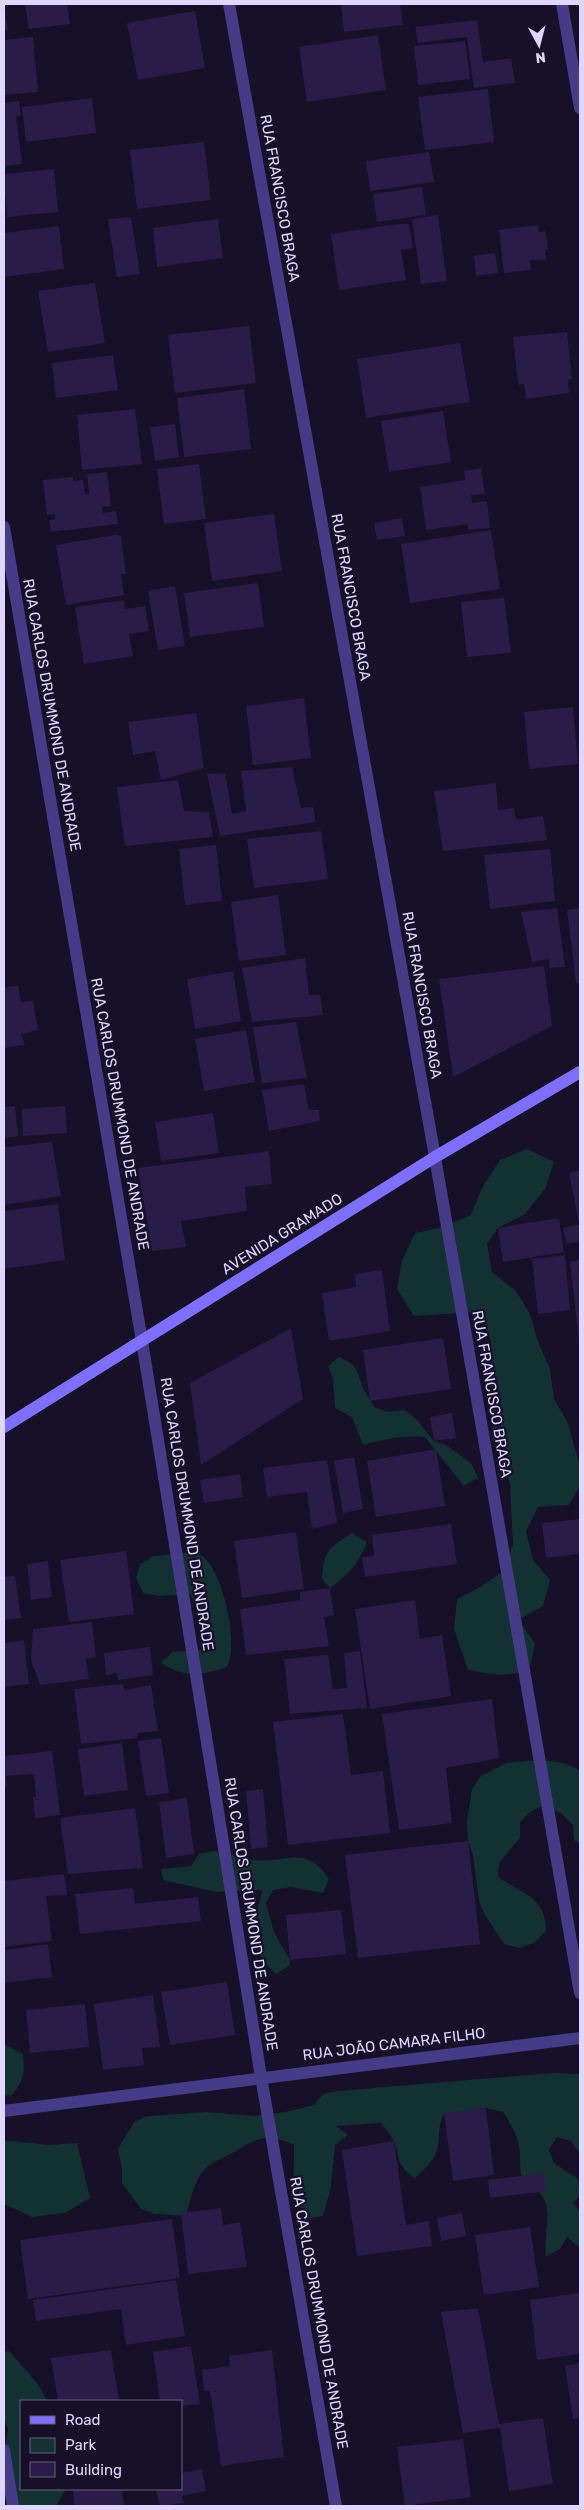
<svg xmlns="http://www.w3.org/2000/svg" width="584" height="2510" font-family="Rubik,sans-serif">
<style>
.green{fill:#133032}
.building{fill:#291c48}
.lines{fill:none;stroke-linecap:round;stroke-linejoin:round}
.street{stroke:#453b86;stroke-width:12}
.secondary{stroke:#7f6ffe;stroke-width:12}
.labels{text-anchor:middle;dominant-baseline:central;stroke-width:4.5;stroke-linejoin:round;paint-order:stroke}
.street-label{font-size:15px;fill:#dfd7ff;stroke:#161028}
</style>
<rect width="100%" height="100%" fill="#161028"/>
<!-- green -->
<g class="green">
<polygon points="527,1149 554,1162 545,1189 525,1214 498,1228 487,1244 492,1272 516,1291 530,1314 538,1342 550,1369 554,1399 568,1423 580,1467 580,1486 569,1505 538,1507 526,1531 533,1560 550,1580 543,1606 518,1620 535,1643 529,1672 498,1675 468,1670 454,1629 457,1599 482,1586 505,1570 513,1544 510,1484 493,1427 491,1341 479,1312 414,1316 397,1289 402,1260 415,1233 443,1227 471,1215 482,1188 500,1160"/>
<path d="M339 1357C360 1366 356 1371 364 1390 367 1396 371 1401 374 1407L388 1412 404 1410 415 1418 434 1441 446 1445 471 1463 478 1478 464 1486 425 1437C403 1435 384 1439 363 1445L352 1417 335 1408 333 1378 328 1366Z"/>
<path d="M352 1533 367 1542C360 1562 347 1576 330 1588L322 1579C324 1549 328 1549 352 1533Z"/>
<path d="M183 1553C188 1553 195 1552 199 1554 221 1565 234 1628 231 1652 231 1657 228 1662 227 1667 201 1676 185 1678 161 1663L172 1652 200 1650 207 1636 190 1594 158 1596 143 1593 136 1578 140 1564 154 1556Z"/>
<path d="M537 1760C553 1761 567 1762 580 1771V1843L574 1840 573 1825 561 1813 544 1805 530 1812 520 1822V1838L499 1863 498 1877C523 1894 546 1897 546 1931L534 1943 519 1948 504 1944 485 1915 479 1901 473 1855 468 1841 467 1821 472 1789 481 1776 506 1763Z"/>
<path d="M213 1851C229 1852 240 1859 255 1860 287 1863 306 1844 329 1879L323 1893 291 1887 273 1890 266 1903 274 1932 290 1960 289 1966 276 1974C262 1962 246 1940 253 1920 257 1907 260 1905 262 1890L216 1892 163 1880 161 1869 191 1866 199 1854Z"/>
<path d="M4 2044 23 2054C25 2073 24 2080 12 2095L4 2096Z"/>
<path d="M553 2073 580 2074V2153L571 2141 557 2137 549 2150 554 2163 578 2179 580 2196 573 2203 580 2211V2248L567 2237 560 2249 546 2257C542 2224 562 2199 522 2181 520 2171 520 2163 520 2153 519 2138 511 2124 503 2112L486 2108 444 2114C436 2130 442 2137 436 2153 433 2162 422 2171 415 2178 394 2164 402 2159 393 2140 390 2134 385 2128 381 2123L336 2126 348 2135 335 2145 331 2187 323 2216 309 2218C290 2198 294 2171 294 2145 262 2131 255 2140 229 2155 221 2159 211 2163 205 2169 194 2181 190 2201 186 2216L155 2214 141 2209 122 2183V2169L118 2149 134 2122 148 2116 206 2112 255 2116 285 2112 314 2105 323 2094 338 2091Z"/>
<polygon points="4,2140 49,2145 77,2143 90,2198 65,2213 32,2217 4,2204"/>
<path d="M9 2351 38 2384 47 2401H21V2489H66L56 2506H8C4 2480 2 2455 8 2430L4 2419V2352Z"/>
</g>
<!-- building -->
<g class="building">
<polygon points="4,4 8,30 4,30"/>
<polygon points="25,4 67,4 70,24 29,29"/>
<polygon points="341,4 400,4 403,25 344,32"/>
<polygon points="195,11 205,68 138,80 127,23"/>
<polygon points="477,20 483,62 511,58 515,83 474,88 467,37 418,43 415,27"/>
<polygon points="378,35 386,90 307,102 299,47"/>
<polygon points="33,37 38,92 4,95 4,40"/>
<polygon points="465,41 470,79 418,85 414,46"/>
<polygon points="488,89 494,142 425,150 418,97"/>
<polygon points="92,98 96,133 26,142 22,107"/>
<polygon points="19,101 21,116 16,116 22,164 4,166 4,103"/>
<polygon points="204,142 211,200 137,209 130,150"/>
<polygon points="429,152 434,182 370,191 366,161"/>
<polygon points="54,169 58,212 7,217 4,174"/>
<polygon points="422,187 426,215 377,222 373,194"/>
<polygon points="438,215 447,281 421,284 412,219"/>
<polygon points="131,217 140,274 117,277 108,219"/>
<polygon points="218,219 223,258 157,267 153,228"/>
<polygon points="397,224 409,224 413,248 401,250 406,280 339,290 331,234"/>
<polygon points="538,225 539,232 546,231 548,249 545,249 546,260 530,260 531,270 504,273 499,230"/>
<polygon points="59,226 64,269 4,277 4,233"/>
<polygon points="495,253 498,273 476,276 474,256"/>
<polygon points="95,283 105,343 48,352 38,291"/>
<polygon points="249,326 256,383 175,393 168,335"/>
<polygon points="567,332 572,379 568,380 569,393 526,399 524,384 518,385 513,337"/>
<polygon points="460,343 470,402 366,418 357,359"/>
<polygon points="113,355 118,390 56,398 52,363"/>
<polygon points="244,389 251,449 184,457 177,398"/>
<polygon points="135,409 142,464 82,470 77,415"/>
<polygon points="443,411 451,462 389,472 381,421"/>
<polygon points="175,424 179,457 155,461 150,427"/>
<polygon points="199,464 206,519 164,524 157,469"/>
<polygon points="481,468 485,494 471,495 472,503 487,501 490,528 468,530 468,524 426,530 420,487 465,480 464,471"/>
<polygon points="107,472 111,506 102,507 103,513 116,511 118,524 51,532 49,520 55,519 55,514 47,515 43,480 73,477 73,481 83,480 85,495 89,494 87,474"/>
<polygon points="274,514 282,571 212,581 204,523"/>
<polygon points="402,518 405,536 377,540 374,523"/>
<polygon points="491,530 500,589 410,603 401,544"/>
<polygon points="115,535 121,536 126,574 121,574 124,595 66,605 56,545"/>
<polygon points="258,583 264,627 190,637 184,593"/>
<polygon points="175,586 185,646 158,650 148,591"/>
<polygon points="504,598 511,653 467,657 461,602"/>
<polygon points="124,600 125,609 145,606 149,631 129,634 133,656 84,664 75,607"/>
<polygon points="304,698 311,758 253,765 246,706"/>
<polygon points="573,707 578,764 529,769 524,712"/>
<polygon points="196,713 204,768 161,780 155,751 133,755 128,722"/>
<polygon points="292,767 301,808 313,807 316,822 220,836 207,774 225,773 232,814 246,811 241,771"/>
<polygon points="178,780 184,811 209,812 213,837 125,846 117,787"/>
<polygon points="496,783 498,810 514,808 516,820 543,816 547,840 443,851 434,791"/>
<polygon points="321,831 328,879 254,888 247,839"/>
<polygon points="216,845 222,901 185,905 179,849"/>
<polygon points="550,849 555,901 490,909 484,855"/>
<polygon points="278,895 286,955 239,961 231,902"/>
<polygon points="557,908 565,967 549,968 549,959 532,962 521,912"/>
<polygon points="580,908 580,983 576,983 567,910"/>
<polygon points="305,958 309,995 320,995 323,1015 252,1022 242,968"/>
<polygon points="544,966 552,1026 453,1077 439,979"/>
<polygon points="233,971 241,1021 195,1029 187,979"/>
<polygon points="18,985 21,1002 33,1001 38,1030 21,1034 25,1045 4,1048 4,988"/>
<polygon points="296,1022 307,1078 262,1083 253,1027"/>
<polygon points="246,1030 255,1082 204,1091 195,1039"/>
<polygon points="304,1084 309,1110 319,1110 320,1121 269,1131 262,1090"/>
<polygon points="15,1106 18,1136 4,1138 4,1107"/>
<polygon points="65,1106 67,1133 23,1136 22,1109"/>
<polygon points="213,1113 219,1153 161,1161 155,1122"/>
<polygon points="52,1142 61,1196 4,1205 4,1147"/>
<polygon points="269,1151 272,1184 245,1187 247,1211 181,1221 186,1247 152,1251 138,1168"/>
<polygon points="580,1170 580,1223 579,1223 569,1173"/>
<polygon points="58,1204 65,1260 4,1269 4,1211"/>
<polygon points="559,1218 564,1252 503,1262 498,1228"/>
<polygon points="580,1224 580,1241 567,1244 563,1228"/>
<polygon points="565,1255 570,1310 538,1314 532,1259"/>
<polygon points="580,1260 580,1341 579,1341 570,1262"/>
<polygon points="382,1270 390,1331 329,1341 322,1293 356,1287 355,1274"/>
<polygon points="291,1328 303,1399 201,1465 190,1383"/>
<polygon points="443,1338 451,1389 370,1401 363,1350"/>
<polygon points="452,1413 456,1438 434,1441 430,1417"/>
<polygon points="436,1449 445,1506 376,1517 367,1461"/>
<polygon points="354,1457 363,1509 343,1513 334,1461"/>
<polygon points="327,1460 337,1523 312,1529 307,1492 267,1497 263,1468"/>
<polygon points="240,1474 243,1497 204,1503 200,1480"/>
<polygon points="580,1519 580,1554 546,1558 542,1523"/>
<polygon points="451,1524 457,1564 365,1577 362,1557 374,1556 372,1535"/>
<polygon points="296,1532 304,1589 242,1598 234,1541"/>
<polygon points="126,1551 134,1614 69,1622 60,1560"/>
<polygon points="48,1561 52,1597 31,1600 27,1564"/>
<polygon points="15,1576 21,1618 4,1620 4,1577"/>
<polygon points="330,1588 334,1615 324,1617 329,1646 246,1655 240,1609 300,1600 300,1592"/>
<polygon points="415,1600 420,1639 442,1635 451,1696 370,1709 355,1609"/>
<polygon points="92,1622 96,1657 86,1659 89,1679 40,1685 31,1661 33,1629"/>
<polygon points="24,1640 29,1684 4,1687 4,1643"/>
<polygon points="150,1647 153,1675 118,1680 117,1673 106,1675 104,1653"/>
<polygon points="360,1651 367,1708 290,1714 284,1659 328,1655 333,1689 347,1688 344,1653"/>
<polygon points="122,1684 125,1690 151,1685 158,1731 138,1733 137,1738 81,1744 74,1689"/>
<polygon points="492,1699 499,1758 446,1768 452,1823 399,1830 382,1714"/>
<polygon points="343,1714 351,1775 383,1771 390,1833 288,1845 273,1722"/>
<polygon points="161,1738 169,1793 146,1796 138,1741"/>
<polygon points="122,1743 128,1790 84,1796 78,1749"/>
<polygon points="52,1751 60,1815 35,1818 33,1797 36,1797 34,1774 6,1776 7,1786 4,1787 4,1756"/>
<polygon points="263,1789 268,1847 251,1849 246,1791"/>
<polygon points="187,1798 194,1854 166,1858 159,1802"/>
<polygon points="135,1808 143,1868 68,1874 60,1818"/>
<polygon points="468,1841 480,1944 358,1958 345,1855"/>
<polygon points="64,1874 67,1895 46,1896 52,1941 4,1947 4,1881"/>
<polygon points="133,1888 135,1904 198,1897 201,1921 80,1934 75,1894"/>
<polygon points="341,1910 346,1954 290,1960 286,1915"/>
<polygon points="48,1944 52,1977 4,1983 4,1950"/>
<polygon points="227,1982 235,2035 170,2045 161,1992"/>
<polygon points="153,1995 160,2047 142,2048 144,2065 103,2070 94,2004"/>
<polygon points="85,2004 89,2047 30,2053 26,2010"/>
<polygon points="486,2108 494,2175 453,2181 444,2113"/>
<polygon points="394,2141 406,2225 429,2221 432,2246 357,2256 342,2150"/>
<polygon points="543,2173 546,2191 490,2198 488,2180"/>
<polygon points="221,2208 223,2225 240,2222 247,2267 188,2274 181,2213"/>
<polygon points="462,2213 466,2236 441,2241 437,2218"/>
<polygon points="172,2219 180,2278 28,2299 20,2240"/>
<polygon points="530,2227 539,2287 484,2295 475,2235"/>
<polygon points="176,2280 185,2336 126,2345 121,2309 36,2321 33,2300"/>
<polygon points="580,2293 580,2354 537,2360 530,2300"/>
<polygon points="478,2308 499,2424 543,2418 553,2484 509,2491 500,2428 463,2433 441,2312"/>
<polygon points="191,2346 200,2404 181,2406 181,2401 160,2401 153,2352"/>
<polygon points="111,2350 119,2401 58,2401 51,2358"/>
<polygon points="272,2350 284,2457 221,2466 210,2391 204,2391 202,2370 230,2366 229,2356"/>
<polygon points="580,2363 580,2418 573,2419 565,2366"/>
<polygon points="463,2439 471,2497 405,2506 397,2447"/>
<polygon points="202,2469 206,2491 182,2496 184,2503 160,2506 156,2489 181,2489 181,2473"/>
<polygon points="73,2489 122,2489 124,2506 74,2506"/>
</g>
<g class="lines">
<!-- street -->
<g class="street">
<polyline points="229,4 435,1157 580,1993"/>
<polyline points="562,4 580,108"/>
<polyline points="4,527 142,1341 261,2077 336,2506"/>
<polyline points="4,2111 580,2038"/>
<polyline points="4,2450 13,2506"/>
</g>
<!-- secondary -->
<polyline class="secondary" points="4,1427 435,1157 580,1072"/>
</g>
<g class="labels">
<!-- street labels -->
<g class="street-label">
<text transform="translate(280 198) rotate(80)">RUA FRANCISCO BRAGA</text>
<text transform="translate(351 597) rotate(80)">RUA FRANCISCO BRAGA</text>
<text transform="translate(52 715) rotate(80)">RUA CARLOS DRUMMOND DE ANDRADE</text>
<text transform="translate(422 995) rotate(80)">RUA FRANCISCO BRAGA</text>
<text transform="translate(120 1114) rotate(80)">RUA CARLOS DRUMMOND DE ANDRADE</text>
<text transform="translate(282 1234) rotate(-32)">AVENIDA GRAMADO</text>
<text transform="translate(492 1394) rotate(80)">RUA FRANCISCO BRAGA</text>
<text transform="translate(187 1514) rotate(81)">RUA CARLOS DRUMMOND DE ANDRADE</text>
<text transform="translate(251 1914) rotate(81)">RUA CARLOS DRUMMOND DE ANDRADE</text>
<text transform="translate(394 2044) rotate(-7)">RUA JOÃO CAMARA FILHO</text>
<text transform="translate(319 2313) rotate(80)">RUA CARLOS DRUMMOND DE ANDRADE</text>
</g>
</g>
<!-- border -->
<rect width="584" height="2510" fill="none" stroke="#dfd7ff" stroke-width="10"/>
<!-- legend -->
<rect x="20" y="2400" width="162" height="90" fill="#161028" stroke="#66607e"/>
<rect x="30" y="2416" width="25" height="8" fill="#7f6ffe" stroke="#66607e"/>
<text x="65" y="2425" font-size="15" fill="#dfd7ff">Road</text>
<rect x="30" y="2438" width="25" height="15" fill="#133032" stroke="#66607e"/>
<text x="65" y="2450" font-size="15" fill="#dfd7ff">Park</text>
<rect x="30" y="2462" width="25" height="15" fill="#291c48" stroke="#66607e"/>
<text x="65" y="2475" font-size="15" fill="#dfd7ff">Building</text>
<!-- north arrow -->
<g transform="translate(539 45) rotate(173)" stroke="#161028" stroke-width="4" paint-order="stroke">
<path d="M0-4L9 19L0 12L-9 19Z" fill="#dfd7ff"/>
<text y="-8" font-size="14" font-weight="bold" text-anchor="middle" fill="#dfd7ff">N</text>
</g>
</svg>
